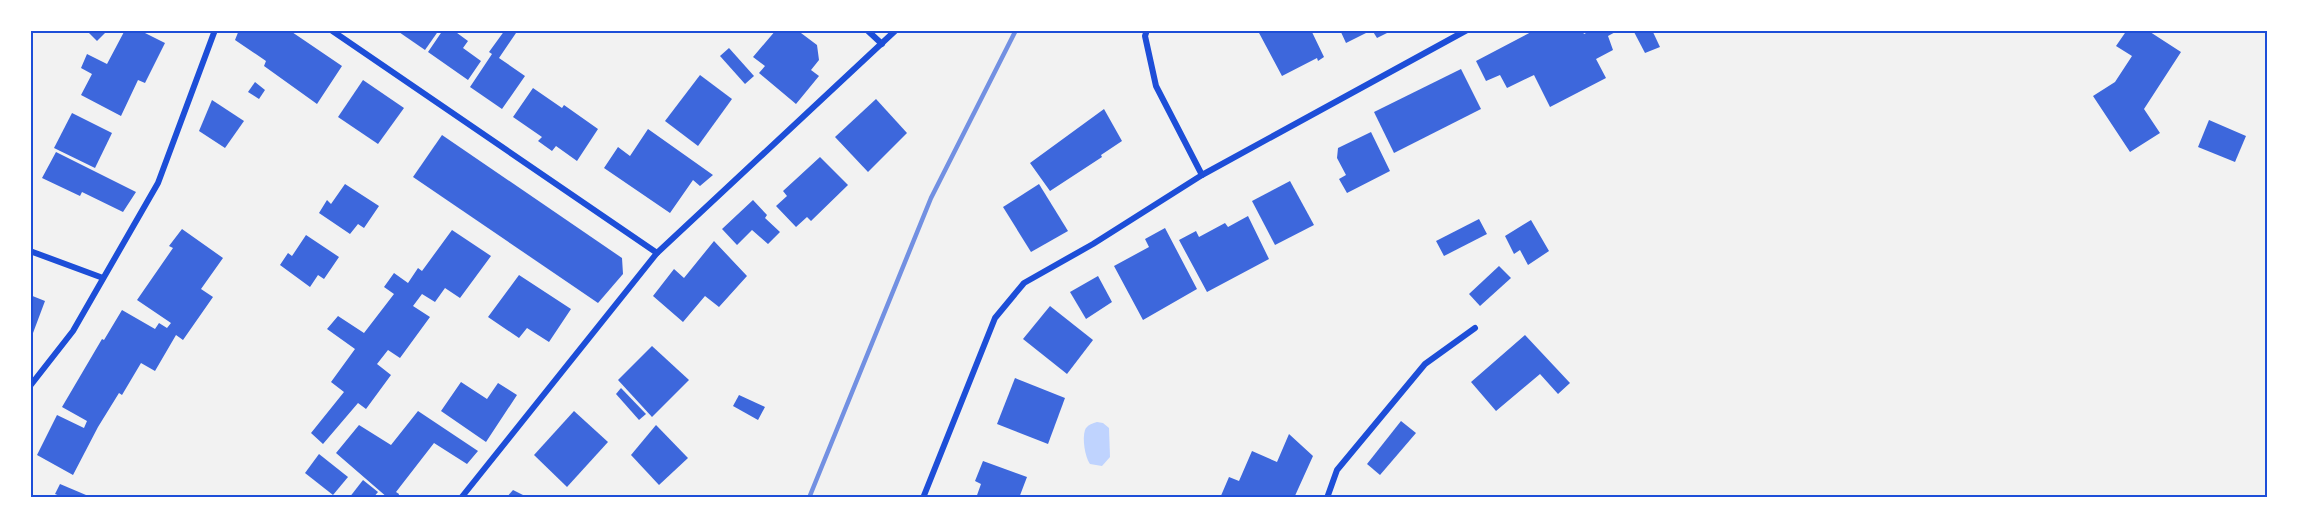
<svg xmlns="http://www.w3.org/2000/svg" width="2298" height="528" font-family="'Crimson Pro',serif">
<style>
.water{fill:#bfd3fe}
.building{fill:#3d67dc}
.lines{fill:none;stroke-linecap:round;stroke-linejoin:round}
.minor{stroke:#1d4ed8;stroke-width:6}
.rail{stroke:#7290e2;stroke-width:4.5}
.neatline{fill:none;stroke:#1d4ed8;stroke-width:2}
</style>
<rect width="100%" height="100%" fill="#f2f2f2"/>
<!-- water -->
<path class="water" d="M1097 422 1103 423 1109 428 1110 457 1102 466 1090 464C1085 457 1082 439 1085 430 1087 425 1093 423 1097 422Z"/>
<!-- building -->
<g class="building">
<polygon points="86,30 108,30 97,41"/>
<polygon points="125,30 139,30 165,43 145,83 138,80 121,116 81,95 92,74 81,68 87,54 107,64"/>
<polygon points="239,30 289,30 342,66 317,104 264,66 266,61 235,40"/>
<polygon points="396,30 439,30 425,50"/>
<polygon points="443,30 453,30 468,41 463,48 481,61 468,80 428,52"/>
<polygon points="505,30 512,30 516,33 499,58 525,76 502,109 470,87 492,54 489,52"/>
<polygon points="776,30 797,30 817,45 819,60 811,70 819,76 796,104 759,73 765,66 753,57"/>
<polygon points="1260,30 1311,30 1324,57 1318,61 1317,58 1282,76 1258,31"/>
<polygon points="1340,30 1393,30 1377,38 1372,30 1346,43"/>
<polygon points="1535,30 1582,30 1584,34 1588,32 1587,30 1619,30 1608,36 1613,50 1596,59 1606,78 1550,107 1534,75 1507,88 1500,75 1486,81 1476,61"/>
<polygon points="1633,30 1652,30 1660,47 1645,53"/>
<polygon points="2127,30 2147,30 2181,52 2144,109 2160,133 2130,152 2093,96 2115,82 2132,56 2116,46"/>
<polygon points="729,48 754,76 745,84 720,56"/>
<polygon points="1461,69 1481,109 1394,153 1374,112"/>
<polygon points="700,75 732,99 698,146 665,121"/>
<polygon points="363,80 404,108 378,144 338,117"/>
<polygon points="255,82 265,90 259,99 248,92"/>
<polygon points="533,88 562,108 564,105 598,129 577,161 556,146 552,151 538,141 542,137 513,117"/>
<polygon points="876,99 907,133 868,172 835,137"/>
<polygon points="212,100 244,121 225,148 199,131"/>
<polygon points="1104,109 1122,141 1101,155 1102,157 1050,191 1030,163"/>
<polygon points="72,113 112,133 95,168 54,148"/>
<polygon points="2209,120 2246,136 2235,162 2198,147"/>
<polygon points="648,129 713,175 700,186 693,180 670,213 604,168 618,147 630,156"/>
<polygon points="1371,132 1390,171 1347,193 1339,179 1346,175 1337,158 1338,148"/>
<polygon points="442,135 622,258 623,274 598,303 413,177"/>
<polygon points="56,152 136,192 123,212 82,192 80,196 42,178"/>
<polygon points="820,157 848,185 811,221 807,217 796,227 776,206 787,196 783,191"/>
<polygon points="1290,181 1314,225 1275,245 1252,201"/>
<polygon points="345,184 379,206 364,228 358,224 350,234 319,213 327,200 331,204"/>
<polygon points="1039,184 1068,231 1031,252 1003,207"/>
<polygon points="753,200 767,215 765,218 780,232 768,244 752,230 737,245 722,229"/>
<polygon points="1248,216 1269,259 1207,292 1179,240 1196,231 1199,237 1225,223 1228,227"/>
<polygon points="1479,219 1487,234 1444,256 1436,241"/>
<polygon points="1531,220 1549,251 1528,265 1520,250 1514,254 1505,236"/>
<polygon points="1165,228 1197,289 1143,320 1114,266 1149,247 1145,239"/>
<polygon points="182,229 223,258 201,289 213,297 183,340 176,335 155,371 141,363 122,395 119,393 98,427 73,475 37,455 57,415 84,428 87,421 62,407 102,339 104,340 122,310 155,329 159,323 167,328 171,323 137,300 173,248 169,246"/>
<polygon points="452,230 491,256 460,298 445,288 435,302 422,294 413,306 430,317 400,358 388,350 377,364 391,375 366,409 358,403 323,444 311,433 344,392 331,382 355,349 327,329 338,316 364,333 394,294 384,287 394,273 408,283 418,268 422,271"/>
<polygon points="306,235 339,257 324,279 318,275 310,287 280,265 288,253 292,256"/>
<polygon points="714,241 747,276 719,307 705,296 683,322 653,296 674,269 684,278"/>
<polygon points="1499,266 1511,278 1480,306 1469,294"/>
<polygon points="519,275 571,309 549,342 527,328 519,338 488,317"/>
<polygon points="1098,276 1112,302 1086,319 1070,292"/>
<polygon points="30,295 45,301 30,341"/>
<polygon points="1050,306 1093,340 1067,374 1023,339"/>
<polygon points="1525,335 1570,383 1558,394 1540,374 1496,411 1471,382"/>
<polygon points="652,346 689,380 652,417 618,380"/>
<polygon points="1015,378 1065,398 1048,444 997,424"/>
<polygon points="461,382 487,399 498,383 517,395 486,442 441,411"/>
<polygon points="621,388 646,414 639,420 616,394"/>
<polygon points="739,395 765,407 758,420 733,406"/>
<polygon points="418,411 478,451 467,464 434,443 396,492 399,494 398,498 388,498 336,453 359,425 391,445"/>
<polygon points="574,411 608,442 567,487 534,455"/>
<polygon points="1401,421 1416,433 1380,475 1367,464"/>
<polygon points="656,425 688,458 659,485 631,455"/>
<polygon points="1289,434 1313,456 1294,498 1220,498 1229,477 1239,481 1252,451 1277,462"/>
<polygon points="319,454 348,477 333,495 305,473"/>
<polygon points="983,461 1027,477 1019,498 976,498 981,484 975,481"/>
<polygon points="363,480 378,492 373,498 349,498"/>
<polygon points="60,484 86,495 84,498 65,498 55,494"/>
<polygon points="513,490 529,498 506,498"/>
</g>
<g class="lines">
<!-- minor -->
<g class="minor">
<polyline points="331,30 657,253"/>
<polyline points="867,30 882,44"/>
<polyline points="1147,30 1145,36 1156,86 1202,175"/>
<polyline points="30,251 103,278"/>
<polyline points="30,386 73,331 158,183 215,30"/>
<polyline points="461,498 657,253 896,30"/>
<polyline points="923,498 995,318 1024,283 1093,244 1202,175 1467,30"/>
<polyline points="1327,498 1337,470 1425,364 1475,328"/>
</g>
<!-- rail -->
<polyline class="rail" points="809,498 931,198 1016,30"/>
</g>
<!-- border -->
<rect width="2298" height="528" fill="none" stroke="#ffffff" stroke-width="63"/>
<rect x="32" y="32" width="2234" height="464" class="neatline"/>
</svg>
